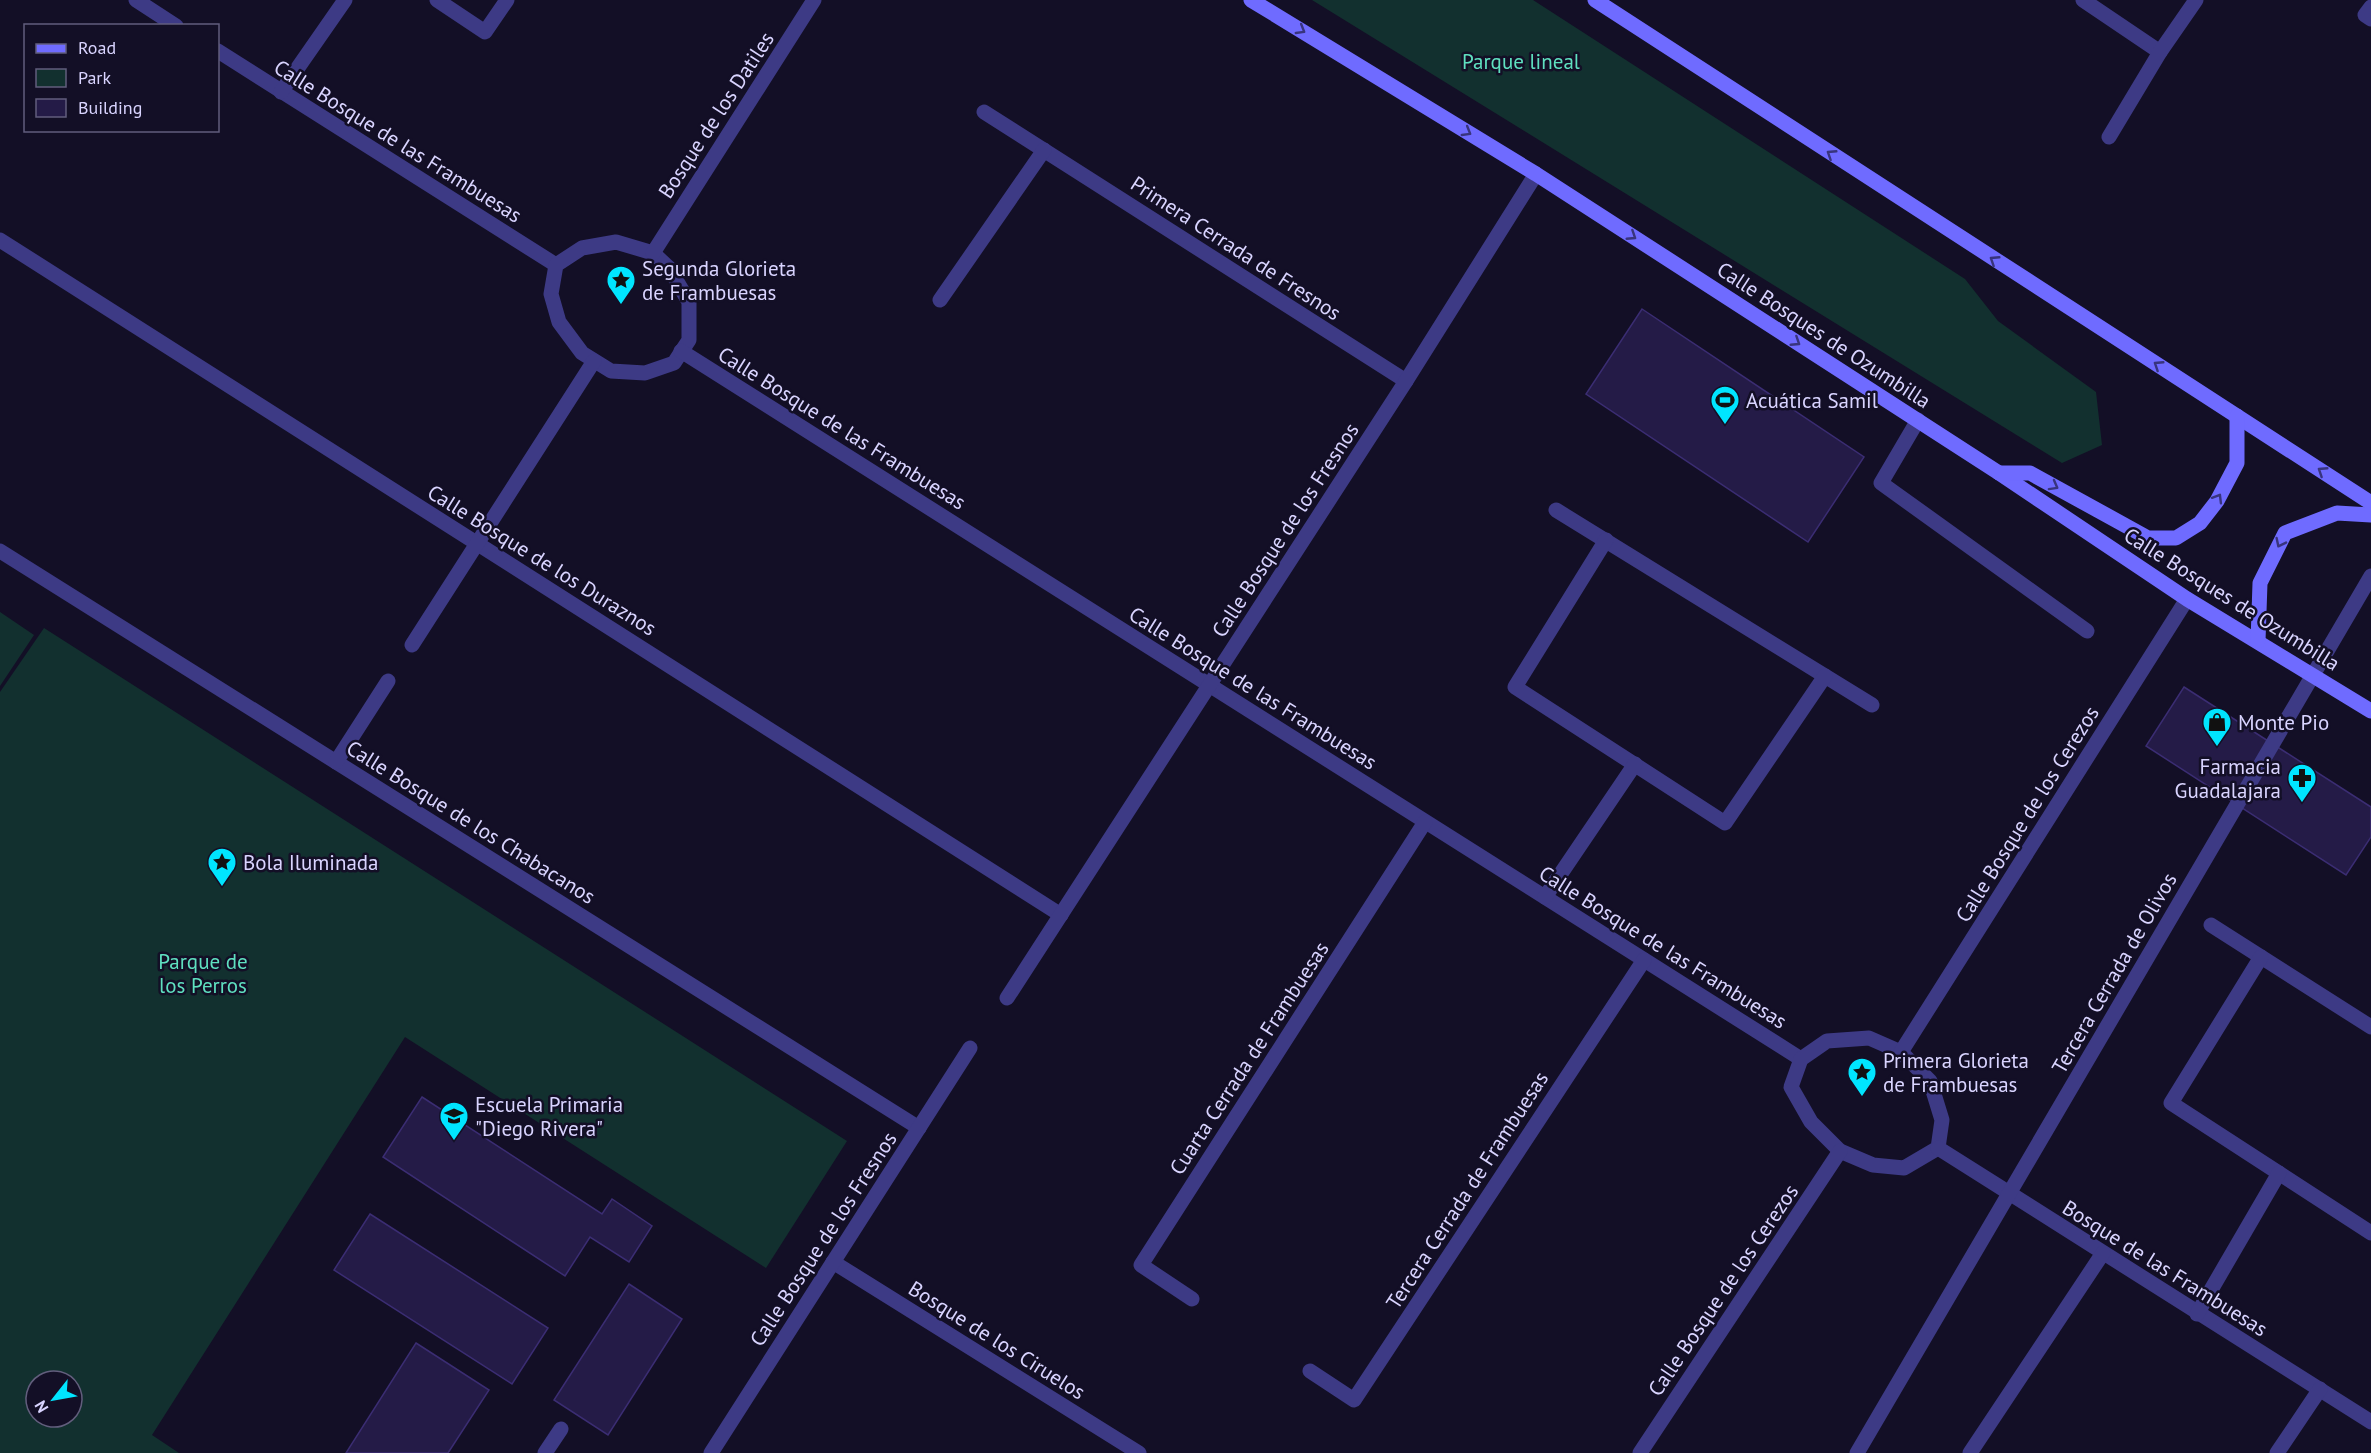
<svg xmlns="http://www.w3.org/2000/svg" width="2371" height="1453" font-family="'PT Sans',sans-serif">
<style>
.green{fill:#12302f;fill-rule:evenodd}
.building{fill:#241b47;stroke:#3b2d73;stroke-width:1.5}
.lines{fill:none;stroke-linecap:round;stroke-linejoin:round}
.service{stroke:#3d3a85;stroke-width:15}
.minor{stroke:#3d3a85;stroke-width:15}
.secondary{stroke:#6f6bff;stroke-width:15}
.oneway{stroke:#38347d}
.labels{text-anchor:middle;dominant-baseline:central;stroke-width:5;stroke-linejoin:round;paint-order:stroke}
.park-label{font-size:21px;fill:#5fe0c0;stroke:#130f26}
.street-label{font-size:21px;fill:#d9d4ff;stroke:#130f26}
.poi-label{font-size:21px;fill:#d9d4ff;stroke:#130f26;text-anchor:start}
</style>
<rect width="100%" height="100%" fill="#130f26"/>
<!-- green -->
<g class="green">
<polygon points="1312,0 1533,0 1965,279 1998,321 2096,392 2102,445 2062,463"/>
<polygon points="0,612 34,635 0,686"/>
<path d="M44 628 847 1141 766 1268 405 1037 152 1435 179 1453H0V692ZM36 1381H72V1417H36Z"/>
</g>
<!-- building -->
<g class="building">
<polygon points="1642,309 1864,457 1808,542 1586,394"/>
<polygon points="2184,687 2371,807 2371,837 2346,875 2146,746"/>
<polygon points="422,1097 602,1214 612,1199 652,1226 629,1262 590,1237 565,1276 383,1157"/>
<polygon points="370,1214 548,1328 512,1384 334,1270"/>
<polygon points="629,1284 682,1319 608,1435 554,1400"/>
<polygon points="416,1343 489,1390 448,1453 346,1453"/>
</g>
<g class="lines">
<!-- service -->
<g class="service">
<polyline points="2371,7 2365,15 2371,19"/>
<polyline points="1918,420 1881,483 2087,631"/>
<polyline points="545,1453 561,1429"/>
</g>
<!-- minor -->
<g class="minor">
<polyline points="136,0 176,26"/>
<polyline points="437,0 485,32 507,0"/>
<polyline points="2083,0 2160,52"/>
<polyline points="218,51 556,265"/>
<polyline points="281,92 345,0"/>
<polyline points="984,112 1406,381"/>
<polyline points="2109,137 2160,52 2196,0"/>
<polyline points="0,240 1061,915"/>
<polygon points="616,242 653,253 669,268 689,302 689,340 674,363 645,373 611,371 582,353 559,322 551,294 556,265 582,248"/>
<polyline points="653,253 814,0"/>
<polyline points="940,300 1044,150"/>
<polyline points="681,351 1801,1059"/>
<polyline points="1556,510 1872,705"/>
<polyline points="1606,540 1515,687 1725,823 1825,676"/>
<polyline points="0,551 919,1128"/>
<polyline points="412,645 594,361"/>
<polyline points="336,762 388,681"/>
<polyline points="1545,897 1635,764"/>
<polyline points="2211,925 2371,1027"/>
<polyline points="2261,957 2171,1103 2371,1233"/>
<polyline points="1007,998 1406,381 1536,174"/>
<polygon points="1869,1038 1901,1052 1930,1081 1942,1120 1938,1148 1904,1168 1873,1165 1840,1151 1811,1122 1791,1087 1801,1059 1827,1041"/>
<polyline points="1901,1052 2187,599"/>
<polyline points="1938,1148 2371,1422"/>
<polyline points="833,1262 1139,1453"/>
<polyline points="1192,1299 1141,1265 1425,822"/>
<polyline points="2197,1314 2279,1173"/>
<polyline points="1310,1371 1354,1400 1644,960"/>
<polyline points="711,1453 970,1048"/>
<polyline points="1640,1453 1840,1151"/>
<polyline points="1857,1453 2371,576"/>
<polyline points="1970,1453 2103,1253"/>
<polyline points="2277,1453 2320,1389"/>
</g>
<!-- secondary -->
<g class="secondary">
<polyline points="1251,0 1536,174 1999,473 2187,599 2371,711"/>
<polyline points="1595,0 2371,503"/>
<polyline points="1999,473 2030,473 2148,538 2176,538 2200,523 2217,501 2237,463 2237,416"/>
<polyline points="2258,641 2260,583 2285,533 2337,513 2371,515"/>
</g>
</g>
<!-- one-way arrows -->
<defs><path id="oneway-chevron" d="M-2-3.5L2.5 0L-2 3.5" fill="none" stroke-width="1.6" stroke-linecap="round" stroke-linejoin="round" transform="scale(1.5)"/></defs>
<g class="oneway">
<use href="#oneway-chevron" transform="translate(1301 30) rotate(31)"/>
<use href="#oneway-chevron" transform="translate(1467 132) rotate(31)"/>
<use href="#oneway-chevron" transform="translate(1831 154) rotate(-147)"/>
<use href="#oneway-chevron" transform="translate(1632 236) rotate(33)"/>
<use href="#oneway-chevron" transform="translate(1994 260) rotate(-147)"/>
<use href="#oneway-chevron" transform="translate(1796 342) rotate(33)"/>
<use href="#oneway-chevron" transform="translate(2158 365) rotate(-147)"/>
<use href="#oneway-chevron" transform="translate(2322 471) rotate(-147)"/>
<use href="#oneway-chevron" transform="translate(2054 486) rotate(29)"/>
<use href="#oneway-chevron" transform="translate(2218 498) rotate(-59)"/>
<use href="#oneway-chevron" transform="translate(2280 543) rotate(116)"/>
</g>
<!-- icons -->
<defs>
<g id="sight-pin" transform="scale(1.5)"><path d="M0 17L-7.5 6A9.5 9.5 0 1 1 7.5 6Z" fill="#00e5ff" stroke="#130f26"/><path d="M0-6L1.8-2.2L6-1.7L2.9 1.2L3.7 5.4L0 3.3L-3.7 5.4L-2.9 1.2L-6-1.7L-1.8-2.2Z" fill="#111"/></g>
<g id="stadium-pin" transform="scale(1.5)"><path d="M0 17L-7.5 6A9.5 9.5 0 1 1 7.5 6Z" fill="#00e5ff" stroke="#130f26"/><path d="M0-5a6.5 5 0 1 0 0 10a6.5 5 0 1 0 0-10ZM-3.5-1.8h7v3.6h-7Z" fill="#111"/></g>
<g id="shop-pin" transform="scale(1.5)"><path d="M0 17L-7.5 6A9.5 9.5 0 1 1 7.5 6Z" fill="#00e5ff" stroke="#130f26"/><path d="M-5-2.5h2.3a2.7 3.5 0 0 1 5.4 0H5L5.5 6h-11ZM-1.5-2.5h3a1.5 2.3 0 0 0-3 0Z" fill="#111"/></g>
<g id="pharmacy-pin" transform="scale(1.5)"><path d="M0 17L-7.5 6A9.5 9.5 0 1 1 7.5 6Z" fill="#00e5ff" stroke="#130f26"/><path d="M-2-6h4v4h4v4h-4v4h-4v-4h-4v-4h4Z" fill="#111"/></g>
<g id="school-pin" transform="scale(1.5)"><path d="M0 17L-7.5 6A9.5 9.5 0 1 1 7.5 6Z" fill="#00e5ff" stroke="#130f26"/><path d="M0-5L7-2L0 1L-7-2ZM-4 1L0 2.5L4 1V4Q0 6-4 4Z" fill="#111"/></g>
</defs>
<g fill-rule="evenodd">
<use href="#sight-pin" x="621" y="280"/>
<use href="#stadium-pin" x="1725" y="400"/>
<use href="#shop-pin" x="2217" y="722"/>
<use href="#pharmacy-pin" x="2302" y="778"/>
<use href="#sight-pin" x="222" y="862"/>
<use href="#sight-pin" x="1862" y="1072"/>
<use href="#school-pin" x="454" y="1116"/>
</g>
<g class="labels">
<!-- park labels -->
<g class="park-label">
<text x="1521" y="61">Parque lineal</text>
<text x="203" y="961">Parque de<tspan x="203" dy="24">los Perros</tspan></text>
</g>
<!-- street labels -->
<g class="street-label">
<text transform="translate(716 115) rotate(-57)">Bosque de los Datiles</text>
<text transform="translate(398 141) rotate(32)">Calle Bosque de las Frambuesas</text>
<text transform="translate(1236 248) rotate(33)">Primera Cerrada de Fresnos</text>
<text transform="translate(1824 335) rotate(33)">Calle Bosques de Ozumbilla</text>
<text transform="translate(842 428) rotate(32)">Calle Bosque de las Frambuesas</text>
<text transform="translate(1285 530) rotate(-57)">Calle Bosque de los Fresnos</text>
<text transform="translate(542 560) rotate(32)">Calle Bosque de los Duraznos</text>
<text transform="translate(2232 599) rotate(32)">Calle Bosques de Ozumbilla</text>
<text transform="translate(1253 688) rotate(32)">Calle Bosque de las Frambuesas</text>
<text transform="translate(2027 814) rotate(-58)">Calle Bosque de los Cerezos</text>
<text transform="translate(471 822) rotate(32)">Calle Bosque de los Chabacanos</text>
<text transform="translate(1663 947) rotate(32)">Calle Bosque de las Frambuesas</text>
<text transform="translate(2114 973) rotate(-60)">Tercera Cerrada de Olivos</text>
<text transform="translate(1249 1058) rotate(-57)">Cuarta Cerrada de Frambuesas</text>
<text transform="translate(1467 1190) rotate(-57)">Tercera Cerrada de Frambuesas</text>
<text transform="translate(823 1239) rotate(-57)">Calle Bosque de los Fresnos</text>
<text transform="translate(2165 1268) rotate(32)">Bosque de las Frambuesas</text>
<text transform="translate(1723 1290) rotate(-56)">Calle Bosque de los Cerezos</text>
<text transform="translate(997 1340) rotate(32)">Bosque de los Ciruelos</text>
</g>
<!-- poi labels -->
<g class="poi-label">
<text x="642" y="268">Segunda Glorieta<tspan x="642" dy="24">de Frambuesas</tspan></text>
<text x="1746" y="400">Acuática Samil</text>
<text x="2238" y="722">Monte Pio</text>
<text x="2281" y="766" text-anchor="end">Farmacia<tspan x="2281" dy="24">Guadalajara</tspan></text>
<text x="243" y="862">Bola Iluminada</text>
<text x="1883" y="1060">Primera Glorieta<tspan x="1883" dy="24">de Frambuesas</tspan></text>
<text x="475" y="1104">Escuela Primaria<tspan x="475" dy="24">"Diego Rivera"</tspan></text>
</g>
</g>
<!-- legend -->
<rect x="24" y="24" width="195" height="108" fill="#130f26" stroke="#625e7d" stroke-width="1.5"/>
<rect x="36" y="44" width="30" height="9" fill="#6f6bff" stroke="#625e7d" stroke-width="1.5"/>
<text x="78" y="54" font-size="18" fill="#d9d4ff">Road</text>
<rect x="36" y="69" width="30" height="18" fill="#12302f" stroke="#625e7d" stroke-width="1.5"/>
<text x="78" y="84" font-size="18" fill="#d9d4ff">Park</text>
<rect x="36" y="99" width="30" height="18" fill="#241b47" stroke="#625e7d" stroke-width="1.5"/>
<text x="78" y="114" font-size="18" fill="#d9d4ff">Building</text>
<!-- north arrow -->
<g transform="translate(54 1399) rotate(239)"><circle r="28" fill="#130f26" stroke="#625e7d" stroke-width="1.5"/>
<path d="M0-4.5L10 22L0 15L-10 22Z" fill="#00e5ff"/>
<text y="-9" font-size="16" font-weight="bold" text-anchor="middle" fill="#d9d4ff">N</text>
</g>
</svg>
